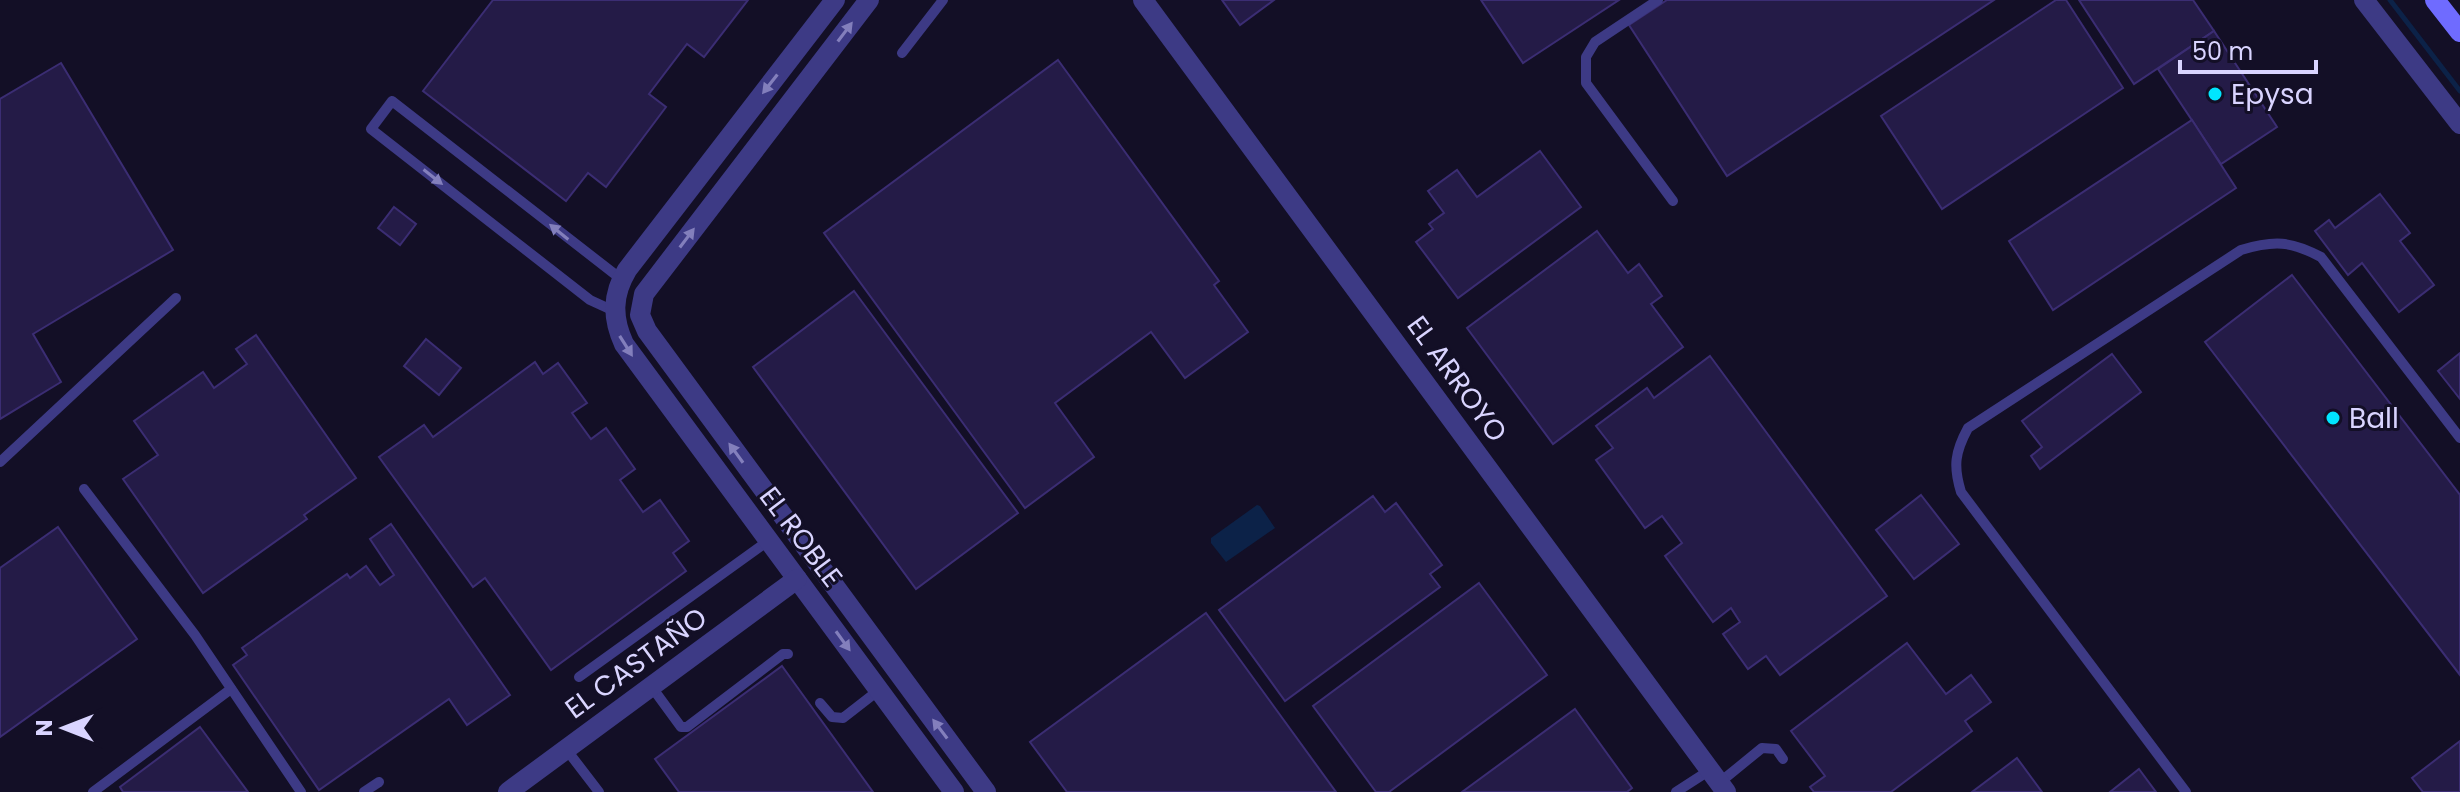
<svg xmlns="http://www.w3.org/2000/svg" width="2460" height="792" font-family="Poppins,sans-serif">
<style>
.water{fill:#0c2248}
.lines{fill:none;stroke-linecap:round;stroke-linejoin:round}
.stream{stroke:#0c2248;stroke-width:5}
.building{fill:#241b47;stroke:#3b2d73;stroke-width:2}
.lane{stroke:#3d3a85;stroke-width:10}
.street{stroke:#3d3a85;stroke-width:20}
.secondary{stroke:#6f6bff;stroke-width:20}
.oneway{fill:#837fbc}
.poi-dot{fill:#00e5ff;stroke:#130f26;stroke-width:3}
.labels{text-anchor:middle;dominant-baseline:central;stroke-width:6;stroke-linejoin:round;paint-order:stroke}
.poi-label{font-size:28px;fill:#d9d4ff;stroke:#130f26;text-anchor:start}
.street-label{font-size:28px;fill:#d9d4ff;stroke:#130f26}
</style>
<rect width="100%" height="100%" fill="#130f26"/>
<!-- water -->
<polygon class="water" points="1257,505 1260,506 1275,528 1226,562 1211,543 1211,538"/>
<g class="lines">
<!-- stream -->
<polyline class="stream" points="2390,0 2460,91"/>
</g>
<!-- building -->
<g class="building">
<polygon points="493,0 748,0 704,57 687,44 649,94 666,107 606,187 588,173 566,201 423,91"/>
<polygon points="1222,0 1274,0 1240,25"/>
<polygon points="1481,0 1619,0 1523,63"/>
<polygon points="1667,0 1994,0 1727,176 1629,25"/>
<polygon points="2056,0 2066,0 2123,88 1942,209 1881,116"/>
<polygon points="2079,0 2193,0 2214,31 2134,84"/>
<polygon points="2214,31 2277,127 2221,164 2158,69"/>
<polygon points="1058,60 1219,281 1214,285 1248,332 1185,378 1151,332 1055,403 1094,457 1025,508 824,233"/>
<polygon points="61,63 173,250 33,334 61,382 0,419 0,99"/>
<polygon points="2192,120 2236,188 2053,310 2009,241"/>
<polygon points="1540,151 1581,207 1458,298 1416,242 1433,229 1429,224 1444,213 1428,191 1457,170 1477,197"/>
<polygon points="2380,194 2410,233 2400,241 2434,285 2399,312 2362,263 2348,275 2315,231 2329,220 2335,228"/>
<polygon points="394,207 416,224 400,245 378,228"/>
<polygon points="1597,231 1628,273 1639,264 1662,296 1651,304 1683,347 1553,444 1467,328"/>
<polygon points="2292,275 2460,495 2460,675 2205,342"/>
<polygon points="854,291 1018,513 916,589 753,367"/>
<polygon points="256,335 356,478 304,515 307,519 203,593 123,479 158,455 134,421 203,372 214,388 247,364 236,349"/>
<polygon points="426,339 461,368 439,395 404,366"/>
<polygon points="2460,353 2460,399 2438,371"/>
<polygon points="2112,354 2141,392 2040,469 2031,456 2042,447 2022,421"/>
<polygon points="1710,356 1887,596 1780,675 1766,656 1748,669 1723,634 1740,622 1731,608 1713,622 1665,556 1682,543 1662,516 1645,528 1596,460 1613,448 1596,426 1647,388 1654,398"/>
<polygon points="535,362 543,374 558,363 587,403 572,413 591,439 606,428 635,469 620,480 643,512 660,500 689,541 673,553 686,571 551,670 485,578 473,587 379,457 424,425 433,437"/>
<polygon points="1921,495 1959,544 1914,579 1876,530"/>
<polygon points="1373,496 1385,512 1396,503 1442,565 1430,574 1440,587 1285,701 1219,610"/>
<polygon points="391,524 510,695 467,725 449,699 319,790 233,665 247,655 242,648 347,574 350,578 366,566 380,585 394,575 370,539"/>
<polygon points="58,527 137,639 0,737 0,568"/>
<polygon points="1479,583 1547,675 1389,792 1376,792 1313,706"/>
<polygon points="1206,613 1336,792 1067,792 1030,742"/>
<polygon points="1907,643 1946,694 1971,675 1991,702 1965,721 1972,731 1891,792 1814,792 1810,787 1825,776 1791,731"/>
<polygon points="782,666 873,792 679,792 655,759"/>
<polygon points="1575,709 1632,788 1627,792 1462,792"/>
<polygon points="200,727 248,792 123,792 120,787"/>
<polygon points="2460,741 2460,792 2423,792 2412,778"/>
<polygon points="2017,758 2042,792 1972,792"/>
<polygon points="2139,769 2156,792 2110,792"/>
</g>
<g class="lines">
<!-- lane -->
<g class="lane">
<polyline points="1658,0 1595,42 1586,57 1586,83 1673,201"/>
<polyline points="902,53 943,0"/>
<polyline points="614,311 590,300 371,129 392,101 621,279"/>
<polyline points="0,462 176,298"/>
<polyline points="84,489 195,635 301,792"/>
<polyline points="579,677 768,541"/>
<polyline points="651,686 681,727 687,727 783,654 788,654"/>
<polyline points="820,703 832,717 843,718 879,690"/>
<polyline points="566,749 599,792"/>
<polyline points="1719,783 1762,748 1776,749 1783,759"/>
<polyline points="93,792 231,689"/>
<polyline points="364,792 379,782"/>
<polyline points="1676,792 1710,770"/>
<path d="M2186 792 1961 492C1953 466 1955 452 1968 428L2241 250C2274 240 2291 241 2321 257L2460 438"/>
</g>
<!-- street -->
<g class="street">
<path d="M835 0 627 270C612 295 612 318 624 344L954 792"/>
<polyline points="869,0 644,294 640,315 647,331 986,792"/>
<polyline points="1143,0 1726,792"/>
<polyline points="2364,0 2460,124"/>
<polyline points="508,792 797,579"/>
</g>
<!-- secondary -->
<polyline class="secondary" points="2435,0 2460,32"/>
</g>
<!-- one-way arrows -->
<defs><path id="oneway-solid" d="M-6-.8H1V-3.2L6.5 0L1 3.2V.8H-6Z" transform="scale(2)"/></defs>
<g class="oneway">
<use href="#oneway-solid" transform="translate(845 32) rotate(-53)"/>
<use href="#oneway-solid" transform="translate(770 84) rotate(128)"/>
<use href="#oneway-solid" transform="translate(433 177) rotate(38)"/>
<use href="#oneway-solid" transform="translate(559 232) rotate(-141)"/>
<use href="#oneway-solid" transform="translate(687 238) rotate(-53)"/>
<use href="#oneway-solid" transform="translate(626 346) rotate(58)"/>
<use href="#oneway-solid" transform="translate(736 453) rotate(-126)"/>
<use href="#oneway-solid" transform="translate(843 641) rotate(54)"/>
<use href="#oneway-solid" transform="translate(940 729) rotate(-127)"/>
</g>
<!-- markers -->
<g class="poi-dot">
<circle cx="2215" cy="94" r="8"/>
<circle cx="2333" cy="418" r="8"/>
</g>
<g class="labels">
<!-- poi labels -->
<g class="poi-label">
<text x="2231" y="94">Epysa</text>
<text x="2349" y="418">Ball</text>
</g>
<!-- street labels -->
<g class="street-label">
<text transform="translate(1457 379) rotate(54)">EL ARROYO</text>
<text transform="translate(801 537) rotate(53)">EL ROBLE</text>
<text transform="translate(636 663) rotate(-36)">EL CASTAÑO</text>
</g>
</g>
<!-- north arrow -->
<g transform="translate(64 728) rotate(270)" stroke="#130f26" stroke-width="6" paint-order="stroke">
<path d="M0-6L14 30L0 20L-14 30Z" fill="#d9d4ff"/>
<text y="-12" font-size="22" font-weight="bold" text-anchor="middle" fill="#d9d4ff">N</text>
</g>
<!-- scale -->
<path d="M2180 60v12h136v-12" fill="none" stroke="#d9d4ff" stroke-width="4"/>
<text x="2192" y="60" font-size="24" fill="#d9d4ff" stroke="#130f26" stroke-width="6" paint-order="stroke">50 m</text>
</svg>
